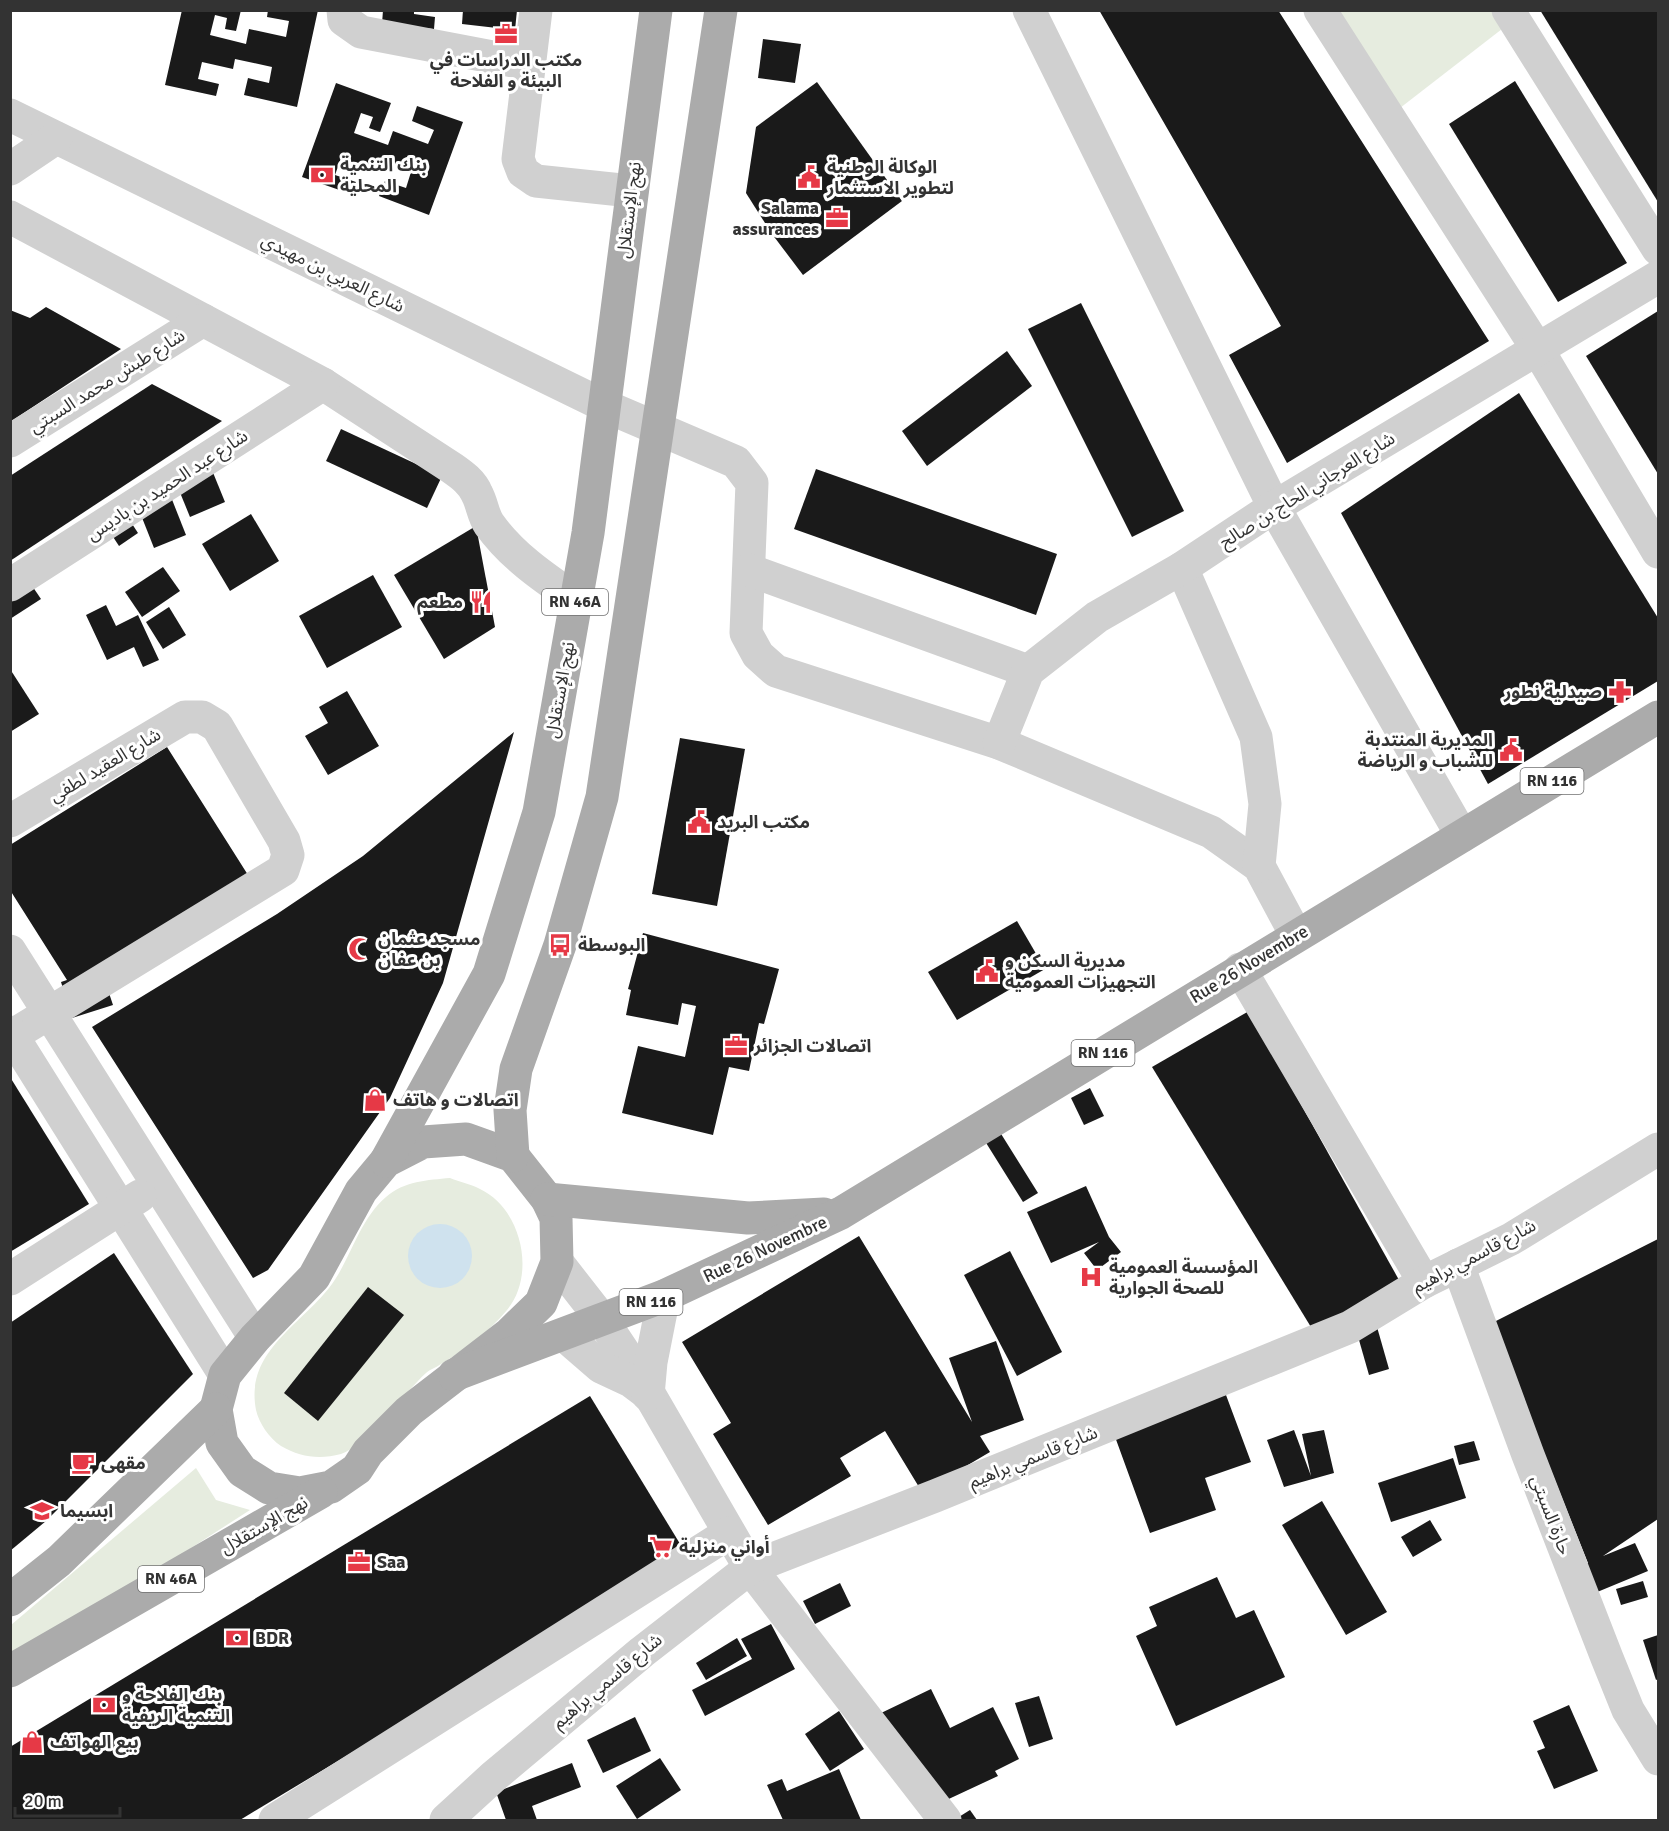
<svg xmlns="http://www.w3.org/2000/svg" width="1669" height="1831" font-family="Signika,'Noto Sans Arabic',sans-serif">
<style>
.green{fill:#e6ecdf}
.water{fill:#cfe2ee}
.building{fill:#1a1a1a}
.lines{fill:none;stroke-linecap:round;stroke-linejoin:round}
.minor{stroke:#d0d0d0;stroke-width:33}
.major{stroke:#ababab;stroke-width:33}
.labels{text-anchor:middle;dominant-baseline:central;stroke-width:6;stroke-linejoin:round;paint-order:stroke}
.shield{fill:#fff;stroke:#707070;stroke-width:1.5}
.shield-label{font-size:16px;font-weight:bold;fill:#333}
.poi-label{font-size:18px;font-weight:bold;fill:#333;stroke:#fff;text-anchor:start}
.street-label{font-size:18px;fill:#333;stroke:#fff}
</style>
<rect width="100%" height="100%" fill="#fff"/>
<!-- green -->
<g class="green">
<polygon points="1339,11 1491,11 1502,29 1400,108"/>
<path d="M450 1178C460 1182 471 1184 480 1189 521 1208 537 1274 507 1310 490 1331 465 1350 441 1364 436 1368 430 1369 426 1373 404 1393 366 1446 341 1454 319 1460 300 1457 281 1446 269 1438 259 1423 256 1410 245 1353 298 1327 329 1288 351 1260 358 1221 386 1197 404 1181 428 1180 450 1178Z"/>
<polygon points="196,1468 216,1500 250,1510 11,1664 11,1625"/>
</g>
<!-- water -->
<circle class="water" cx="440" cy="1256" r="32"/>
<!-- building -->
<g class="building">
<polygon points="182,10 241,10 236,31 225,29 227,18 215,15 210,35 246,44 249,29 286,37 289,21 267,17 268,10 318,10 297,107 244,95 248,78 269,83 272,67 235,59 233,69 202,62 198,79 219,84 216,96 165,85"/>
<polygon points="383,10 414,10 414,14 435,17 434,29 382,24"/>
<polygon points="463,10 517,10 515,30 462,24"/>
<polygon points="1099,10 1278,10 1489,341 1287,463 1229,355 1281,326"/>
<polygon points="1540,10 1658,10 1658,202"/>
<polygon points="763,39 801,44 795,83 758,78"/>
<polygon points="1515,81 1627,263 1558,302 1449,124"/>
<polygon points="817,82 902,201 803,275 772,234 746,193 756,127"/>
<polygon points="336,83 391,103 380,132 369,128 373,117 361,113 354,133 388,145 393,131 428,144 434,130 412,121 417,106 463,122 429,215 379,196 385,181 406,188 411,172 375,160 371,169 341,158 335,175 356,182 351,194 302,177"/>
<polygon points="1081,303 1184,511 1132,537 1028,329"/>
<polygon points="46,307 121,349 10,422 10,310 30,318"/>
<polygon points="1658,311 1658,474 1586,356"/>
<polygon points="1007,351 1032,386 927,466 902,431"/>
<polygon points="152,384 222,421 10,561 10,476"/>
<polygon points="1519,393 1658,618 1658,681 1488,784 1341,513"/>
<polygon points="341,429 442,476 427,508 326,461"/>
<polygon points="205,453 225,502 190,517 170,468"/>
<polygon points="816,469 1057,554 1036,615 794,529"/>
<polygon points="171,497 186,535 154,548 139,510"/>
<polygon points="121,507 138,533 119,546 102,520"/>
<polygon points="251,514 279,561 230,591 202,544"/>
<polygon points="476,526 495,627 444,659 394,575"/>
<polygon points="163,567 180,591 142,617 125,592"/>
<polygon points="20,568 41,599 10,619 10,574"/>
<polygon points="373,575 402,627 327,668 299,616"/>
<polygon points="106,605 116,626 138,615 159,660 143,667 134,647 107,660 86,615"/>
<polygon points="169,607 186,635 163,649 146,622"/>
<polygon points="10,669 39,714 10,732"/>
<polygon points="347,691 379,746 328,775 305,736 328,723 319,707"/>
<polygon points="514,732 443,983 390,1098 268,1270 253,1278 92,1027 277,914 363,856"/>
<polygon points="680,738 745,749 717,906 652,894"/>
<polygon points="167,747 248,875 101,969 113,1005 72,1018 61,982 67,980 10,890 10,845"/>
<polygon points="1017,921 1045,969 957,1020 928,972"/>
<polygon points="643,933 779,969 764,1024 759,1023 749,1071 729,1067 713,1135 622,1113 638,1046 685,1057 696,1006 682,1003 678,1025 626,1015 631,990 628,989"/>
<polygon points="1249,1011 1399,1280 1314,1332 1152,1067"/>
<polygon points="10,1077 89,1204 10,1252"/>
<polygon points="1090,1088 1104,1116 1084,1125 1071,1098"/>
<polygon points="998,1129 1038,1193 1023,1202 983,1138"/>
<polygon points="1086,1186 1109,1237 1121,1252 1097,1270 1084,1253 1099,1242 1051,1263 1027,1212"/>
<polygon points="859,1236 972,1422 949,1358 996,1341 1024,1420 980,1436 990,1452 922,1492 885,1431 840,1458 851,1476 768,1525 713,1434 731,1423 682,1342"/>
<polygon points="1658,1239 1658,1519 1603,1556 1635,1543 1648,1571 1590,1595 1578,1567 1588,1563 1492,1323"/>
<polygon points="1010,1251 1062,1352 1017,1376 964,1275"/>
<polygon points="114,1253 193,1374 46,1521 10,1551 10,1323"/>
<polygon points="368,1287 404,1315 318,1421 284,1393"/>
<polygon points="1375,1320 1389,1369 1369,1375 1355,1326"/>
<polygon points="1226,1395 1251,1462 1205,1478 1216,1510 1150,1533 1110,1423"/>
<polygon points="590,1396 685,1552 240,1820 10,1820 10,1747"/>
<polygon points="1294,1430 1311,1476 1302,1434 1324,1430 1334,1473 1284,1487 1267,1440"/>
<polygon points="1474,1441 1480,1460 1459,1465 1454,1446"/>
<polygon points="1453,1458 1466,1498 1391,1522 1378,1483"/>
<polygon points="1322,1501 1387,1612 1346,1635 1282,1525"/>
<polygon points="1430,1520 1442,1540 1413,1557 1401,1537"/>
<polygon points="1217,1577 1236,1618 1254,1610 1285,1677 1176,1726 1136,1636 1157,1626 1149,1607"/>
<polygon points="1643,1581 1648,1597 1621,1605 1616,1589"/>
<polygon points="840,1583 851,1606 815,1624 803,1601"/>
<polygon points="771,1624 795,1669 705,1716 692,1690 752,1659 741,1639"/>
<polygon points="1658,1635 1658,1679 1656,1680 1643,1640"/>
<polygon points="737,1638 747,1656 706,1680 696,1663"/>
<polygon points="931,1689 950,1728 993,1707 1019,1759 995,1771 998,1776 938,1804 879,1714"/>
<polygon points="1039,1696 1053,1739 1029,1747 1015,1703"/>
<polygon points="1569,1705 1598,1771 1554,1789 1537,1751 1545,1748 1533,1721"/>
<polygon points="839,1711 864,1749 830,1771 805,1734"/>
<polygon points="635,1717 651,1751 603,1773 587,1740"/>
<polygon points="660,1758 681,1790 637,1819 616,1786"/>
<polygon points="572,1763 581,1787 532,1806 537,1820 506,1820 496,1792"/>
<polygon points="839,1769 861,1820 783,1820 767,1785 782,1779 787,1791"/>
<polygon points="970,1810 977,1820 954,1820"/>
</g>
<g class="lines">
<!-- minor -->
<g class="minor">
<polyline points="343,10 344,20 361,32 529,64"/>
<polyline points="536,10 518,159 523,172 536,181 631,191"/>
<polyline points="1029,10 1274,507 1462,836"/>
<polyline points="1320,10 1538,350 1658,552"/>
<polyline points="1508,10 1658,249"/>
<polyline points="10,115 605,406 736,462 752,483 746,633 758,655 776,671 999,743 1211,832 1259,866 1296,935"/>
<polyline points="10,169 56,138"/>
<path d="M10 217 323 384 452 468C462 475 472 482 477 494 482 503 483 515 489 524 512 556 543 577 575 599"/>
<polyline points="10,441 203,320"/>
<polyline points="1182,568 1256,737 1265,804 1259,866"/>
<polyline points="749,570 1028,671"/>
<polyline points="10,585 323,384"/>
<polyline points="999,743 1028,671 1097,617 1182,568 1274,507 1658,277"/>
<polyline points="10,821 185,717 202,717 217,726 284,841 288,855 283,870 10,1037"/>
<polyline points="10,951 255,1338"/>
<polyline points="1240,969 1424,1282"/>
<polyline points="10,1032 225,1375"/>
<polyline points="557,1262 603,1321 633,1366 750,1568 945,1820"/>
<polyline points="1458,1265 1528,1455 1607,1658 1628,1710 1658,1759"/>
<polyline points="10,1279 140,1196"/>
<polyline points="564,1335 601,1367 631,1381 647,1393"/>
<polyline points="648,1395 651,1362 664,1296"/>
<polyline points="275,1820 729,1533"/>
<polyline points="446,1820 493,1777 642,1652 750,1568 935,1496 1350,1327 1424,1282 1511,1239 1658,1149"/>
</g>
<!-- major -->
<g class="major">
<polygon points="466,1139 513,1156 547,1199 556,1218 557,1262 541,1303 509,1334 409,1411 368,1452 357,1469 331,1487 300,1493 269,1488 242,1471 222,1443 216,1409 225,1375 255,1338 314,1277 361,1191 386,1161 423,1142"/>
<polyline points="513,1156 510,1110 516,1069 560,945 602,797 721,10"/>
<polyline points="386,1161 489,974 539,812 588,533 656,10"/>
<polyline points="547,1199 748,1218 824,1214"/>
<polyline points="454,1375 664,1296 841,1213 1658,717"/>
<polyline points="10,1600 59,1561 216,1409"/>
<polyline points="10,1671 321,1492"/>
</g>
</g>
<!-- icons -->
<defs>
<g id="office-bare" transform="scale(1.8)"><path d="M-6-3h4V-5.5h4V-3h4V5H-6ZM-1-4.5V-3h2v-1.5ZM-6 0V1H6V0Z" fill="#e63946" stroke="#fff" stroke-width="2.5" paint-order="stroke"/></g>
<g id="bank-bare" transform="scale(1.8)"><path d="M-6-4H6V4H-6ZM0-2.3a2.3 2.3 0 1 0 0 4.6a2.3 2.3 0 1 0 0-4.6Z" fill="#e63946" stroke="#fff" stroke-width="2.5" paint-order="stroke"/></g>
<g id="civic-bare" transform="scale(1.8)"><path d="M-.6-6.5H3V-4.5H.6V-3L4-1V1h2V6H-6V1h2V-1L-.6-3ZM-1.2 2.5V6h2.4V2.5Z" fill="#e63946" stroke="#fff" stroke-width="2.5" paint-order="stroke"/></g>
<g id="restaurant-bare" transform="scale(1.8)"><path d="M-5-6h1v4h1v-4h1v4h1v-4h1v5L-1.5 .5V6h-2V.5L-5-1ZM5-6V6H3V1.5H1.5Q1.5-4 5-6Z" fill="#e63946" stroke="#fff" stroke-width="2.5" paint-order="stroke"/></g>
<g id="pharmacy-bare" transform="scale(1.8)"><path d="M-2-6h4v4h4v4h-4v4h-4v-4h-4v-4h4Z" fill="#e63946" stroke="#fff" stroke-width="2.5" paint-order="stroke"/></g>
<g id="bus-bare" transform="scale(1.8)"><path d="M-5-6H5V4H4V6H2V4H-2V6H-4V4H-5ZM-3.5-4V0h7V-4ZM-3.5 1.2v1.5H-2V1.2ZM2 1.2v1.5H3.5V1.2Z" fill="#e63946" stroke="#fff" stroke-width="2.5" paint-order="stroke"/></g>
<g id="mosque-bare" transform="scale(1.8)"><path d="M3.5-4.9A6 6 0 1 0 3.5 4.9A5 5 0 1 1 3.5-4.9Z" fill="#e63946" stroke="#fff" stroke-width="2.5" paint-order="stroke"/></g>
<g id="shop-bare" transform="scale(1.8)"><path d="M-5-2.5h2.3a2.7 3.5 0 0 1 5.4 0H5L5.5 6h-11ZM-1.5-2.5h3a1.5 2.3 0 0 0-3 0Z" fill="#e63946" stroke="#fff" stroke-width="2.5" paint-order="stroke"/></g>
<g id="hospital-bare" transform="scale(1.8)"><path d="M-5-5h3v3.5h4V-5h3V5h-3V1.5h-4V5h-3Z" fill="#e63946" stroke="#fff" stroke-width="2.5" paint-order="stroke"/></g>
<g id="cafe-bare" transform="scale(1.8)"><path d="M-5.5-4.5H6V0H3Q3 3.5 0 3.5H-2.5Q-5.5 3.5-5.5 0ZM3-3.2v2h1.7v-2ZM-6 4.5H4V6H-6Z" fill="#e63946" stroke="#fff" stroke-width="2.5" paint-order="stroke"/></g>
<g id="school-bare" transform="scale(1.8)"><path d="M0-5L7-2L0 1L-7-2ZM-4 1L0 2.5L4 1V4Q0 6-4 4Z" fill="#e63946" stroke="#fff" stroke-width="2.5" paint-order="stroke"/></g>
<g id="supermarket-bare" transform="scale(1.8)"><path d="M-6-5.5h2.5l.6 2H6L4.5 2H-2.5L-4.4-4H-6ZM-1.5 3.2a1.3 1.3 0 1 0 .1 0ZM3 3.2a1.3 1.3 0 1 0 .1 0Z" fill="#e63946" stroke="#fff" stroke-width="2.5" paint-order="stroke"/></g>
</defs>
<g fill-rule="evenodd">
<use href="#office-bare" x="506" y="34"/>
<use href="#bank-bare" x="322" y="175"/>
<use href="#civic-bare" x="809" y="177"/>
<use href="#office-bare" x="837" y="218"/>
<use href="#restaurant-bare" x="481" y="602"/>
<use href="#pharmacy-bare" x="1620" y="692"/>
<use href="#civic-bare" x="1511" y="750"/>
<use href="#civic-bare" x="699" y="822"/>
<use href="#bus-bare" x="560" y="945"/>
<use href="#mosque-bare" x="360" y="949"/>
<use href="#civic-bare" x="987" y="971"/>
<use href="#office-bare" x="736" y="1046"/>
<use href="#shop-bare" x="375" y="1100"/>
<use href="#hospital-bare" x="1091" y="1277"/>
<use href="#cafe-bare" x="83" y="1463"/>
<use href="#school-bare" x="42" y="1511"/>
<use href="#supermarket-bare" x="661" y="1547"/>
<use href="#office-bare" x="359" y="1562"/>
<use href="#bank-bare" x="237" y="1638"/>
<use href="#bank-bare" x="104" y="1705"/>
<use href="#shop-bare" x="32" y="1742"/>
</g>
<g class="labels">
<!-- shield labels -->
<g class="shield">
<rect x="542" y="589" width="66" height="26" rx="4.5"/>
<rect x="1520.5" y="768" width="63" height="26" rx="4.5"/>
<rect x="1071.5" y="1040" width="63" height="26" rx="4.5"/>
<rect x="619.5" y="1289" width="63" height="26" rx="4.5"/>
<rect x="138" y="1566" width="66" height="26" rx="4.5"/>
</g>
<g class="shield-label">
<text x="575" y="602">RN 46A</text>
<text x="1552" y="781">RN 116</text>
<text x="1103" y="1053">RN 116</text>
<text x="651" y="1302">RN 116</text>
<text x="171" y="1579">RN 46A</text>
</g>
<!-- poi labels -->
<g class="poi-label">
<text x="506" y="60" text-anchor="middle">مكتب الدراسات في<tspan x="506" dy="21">البيئة و الفلاحة</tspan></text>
<text x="340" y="165">بنك التنمية<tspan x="340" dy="21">المحلية</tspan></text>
<text x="827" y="167">الوكالة الوطنية<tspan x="827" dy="21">لتطوير الاستثمار</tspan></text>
<text x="819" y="208" text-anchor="end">Salama<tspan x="819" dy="21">assurances</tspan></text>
<text x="463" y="602" text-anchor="end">مطعم</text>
<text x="1602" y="692" text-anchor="end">صيدلية نطور</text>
<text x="1493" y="740" text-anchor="end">المديرية المنتدبة<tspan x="1493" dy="21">للشباب و الرياضة</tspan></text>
<text x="717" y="822">مكتب البريد</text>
<text x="378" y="939">مسجد عثمان<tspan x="378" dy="21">بن عفان</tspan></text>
<text x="578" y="945">البوسطة</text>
<text x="1005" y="961">مديرية السكن و<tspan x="1005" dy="21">التجهيزات العمومية</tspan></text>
<text x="754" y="1046">اتصالات الجزائر</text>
<text x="393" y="1100">اتصالات و هاتف</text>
<text x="1109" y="1267">المؤسسة العمومية<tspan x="1109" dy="21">للصحة الجوارية</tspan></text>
<text x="101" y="1463">مقهى</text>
<text x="60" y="1511">ابسيما</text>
<text x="679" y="1547">أواني منزلية</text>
<text x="377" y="1562">Saa</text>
<text x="255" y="1638">BDR</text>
<text x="122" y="1695">بنك الفلاحة و<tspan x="122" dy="21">التنمية الريفية</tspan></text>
<text x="50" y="1742">بيع الهواتف</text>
</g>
<!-- street labels -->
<g class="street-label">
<text transform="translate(629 210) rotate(-83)">نهج الإستقلال</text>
<text transform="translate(333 273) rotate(26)">شارع العربي بن مهيدي</text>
<text transform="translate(107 381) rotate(-32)">شارع طبش محمد السبتي</text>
<text transform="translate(167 485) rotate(-33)">شارع عبد الحميد بن باديس</text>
<text transform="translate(1307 490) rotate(-32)">شارع العرجاني الحاج بن صالح</text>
<text transform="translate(560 690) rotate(-80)">نهج الإستقلال</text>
<text transform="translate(105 765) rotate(-31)">شارع العقيد لطفي</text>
<text transform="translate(1249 964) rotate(-31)">Rue 26 Novembre</text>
<text transform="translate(765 1249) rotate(-25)">Rue 26 Novembre</text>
<text transform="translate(1474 1256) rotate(-28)">شارع قاسمي براهيم</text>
<text transform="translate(1033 1457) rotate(-22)">شارع قاسمي براهيم</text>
<text transform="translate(1551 1515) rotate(69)">حارة السبتي</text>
<text transform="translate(264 1525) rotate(-30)">نهج الإستقلال</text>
<text transform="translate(607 1681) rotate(-40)">شارع قاسمي براهيم</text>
</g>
</g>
<!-- border -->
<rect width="1669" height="1831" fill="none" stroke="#333333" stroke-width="24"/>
<!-- scale -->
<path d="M15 1807v9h105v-9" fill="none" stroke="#333333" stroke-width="3"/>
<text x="24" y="1807" font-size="18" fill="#333333" stroke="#ffffff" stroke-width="4.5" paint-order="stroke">20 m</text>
</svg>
